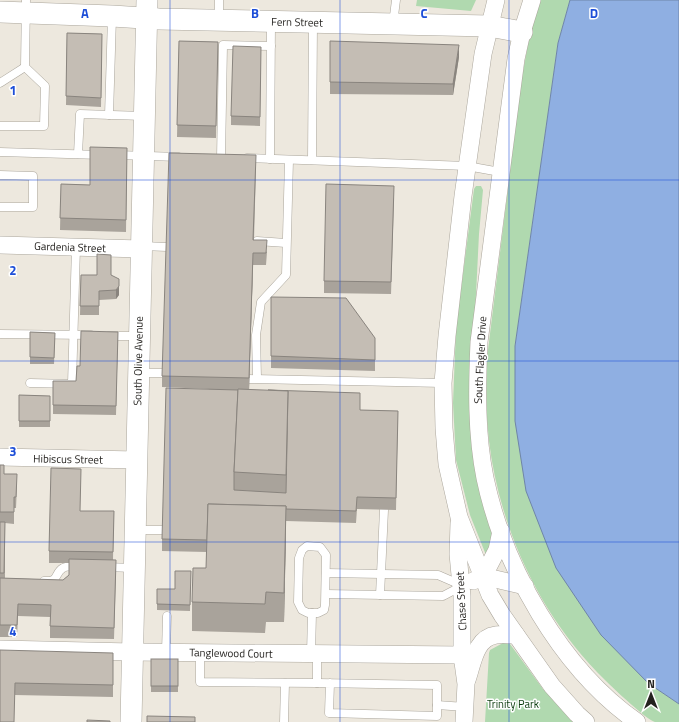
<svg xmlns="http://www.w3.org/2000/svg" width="679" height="722" font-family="'Titillium Web',sans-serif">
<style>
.green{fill:#b0d9af}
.water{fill:#8fafe2;stroke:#6f85a8}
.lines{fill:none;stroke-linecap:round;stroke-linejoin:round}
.service-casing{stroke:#aba69c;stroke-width:9}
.minor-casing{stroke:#aba69c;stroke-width:18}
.tertiary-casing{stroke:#aba69c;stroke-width:22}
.service{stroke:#fff;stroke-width:8}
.minor{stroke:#fff;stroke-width:17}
.tertiary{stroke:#fff;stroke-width:21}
.wall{fill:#a9a39b}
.shaded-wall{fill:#89847e}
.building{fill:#c4bdb4;stroke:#89847e}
.grid{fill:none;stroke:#1d4ed8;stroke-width:1;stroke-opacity:0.55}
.labels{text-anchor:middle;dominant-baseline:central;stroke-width:3;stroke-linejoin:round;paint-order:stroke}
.street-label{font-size:11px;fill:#24221f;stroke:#fff}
.park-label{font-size:11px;fill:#0a3b0d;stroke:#fff}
.grid-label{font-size:13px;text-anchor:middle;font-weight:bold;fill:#1d4ed8;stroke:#fff;stroke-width:3;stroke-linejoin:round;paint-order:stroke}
</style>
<rect width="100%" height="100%" fill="#ede8de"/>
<!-- green -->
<g class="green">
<polygon points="417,0 476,0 471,11 416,6"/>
<path d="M540 0H570L558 43 515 346V421L648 683 679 704V722C671 722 662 722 655 722 647 720 614 689 606 681 541 618 500 531 489 441 486 416 486 391 486 366L521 83 530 33Z"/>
<polygon points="476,186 481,186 483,190 479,234 470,415 474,464 492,533 492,542 486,555 470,515 456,460 453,403 456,328 474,189"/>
<polygon points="503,643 510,644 543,689 576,722 485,722 489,653 490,650"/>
</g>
<!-- water -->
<polygon class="water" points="570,0 679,0 679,704 648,683 601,635 556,568 526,491 515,421 515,346 558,43"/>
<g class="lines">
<!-- service casing -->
<g class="service-casing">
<g id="service">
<polyline points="219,19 219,0"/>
<polyline points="393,24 396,0"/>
<polyline points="0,83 25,67"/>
<polyline points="109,115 112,17"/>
<polyline points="0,126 44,126 45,86 25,67 26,0"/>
<polyline points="0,152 101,155"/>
<polyline points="78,154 80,114 144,116"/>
<polyline points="117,155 179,157"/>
<polyline points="221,158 223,45 271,46"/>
<polyline points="247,158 467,166 500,172"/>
<polyline points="270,159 271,23"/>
<polyline points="312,160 313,23"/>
<polyline points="0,175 33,176 33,207 0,207"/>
<polyline points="257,241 286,243"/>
<polyline points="142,246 167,247"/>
<polyline points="0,334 91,335"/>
<polyline points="109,336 139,336"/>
<polyline points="139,373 163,373"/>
<polyline points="257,378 256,335 261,302 286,275 289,160"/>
<polyline points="249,379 443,383"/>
<polyline points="30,383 72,384 76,247"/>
<polyline points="135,530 163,530"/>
<polygon points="307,546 320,547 326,555 325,605 324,610 318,613 308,613 302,610 298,602 299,558 302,550"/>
<polyline points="105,567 134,568"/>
<polyline points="326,573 438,575 461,585"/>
<path d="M44 581C60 582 54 573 63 568 68 565 74 566 79 566"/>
<polyline points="326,594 443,596 462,586"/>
<polyline points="380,595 384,510"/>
<polyline points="166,652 167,616"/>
<polyline points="200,653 200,682 317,683 317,654"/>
<polyline points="311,654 312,613"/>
<polyline points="317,683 437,685 437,716 329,713 330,683"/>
<polyline points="437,705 465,707"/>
<polyline points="284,722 285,683"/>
</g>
</g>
<!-- minor casing -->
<g class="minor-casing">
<g id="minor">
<polyline points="496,0 483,54 463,196 447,336 443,383 444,428 447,464 459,517 490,595 502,615 552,686 577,714 586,722"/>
<path d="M532 0 522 32 516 59 479 342C477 387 476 433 485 478 504 568 561 669 637 722"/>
<polyline points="0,245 141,249"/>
<polyline points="0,457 136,460"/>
<polyline points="459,523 458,554 462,596 462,655 466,684 464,722"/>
<polyline points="483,577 497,550 501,531"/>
<polyline points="473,581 483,577 491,578 525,586"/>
<polyline points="0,649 132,652 462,655"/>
<path d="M467 680C473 663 475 638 496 635 502 634 509 635 516 635"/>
</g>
</g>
<!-- tertiary casing -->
<g class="tertiary-casing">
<g id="tertiary">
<polyline points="0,12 112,16 159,19 489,26 522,32"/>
<polyline points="131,722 147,0"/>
</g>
</g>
<!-- service -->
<use href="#service" class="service"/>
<!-- minor -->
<use href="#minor" class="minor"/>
<!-- tertiary -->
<use href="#tertiary" class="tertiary"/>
</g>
<!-- wall -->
<g class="wall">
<polygon points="67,33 102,34 101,107 66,105"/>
<polygon points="179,41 218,42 216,138 177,137"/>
<polygon points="330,41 459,57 453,95 330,94"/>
<polygon points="261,47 260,126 231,125 231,116"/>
<polygon points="127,148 126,232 60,230 61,184 90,185"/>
<polygon points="256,167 254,240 267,252 266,265 253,265 249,390 360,410 398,411 396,510 357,509 356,523 286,521 284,622 266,622 265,633 192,631 192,602 206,568 207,552 162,551 162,539 209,389 162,387 162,376"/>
<polygon points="394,198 391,294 324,293 324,281"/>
<polygon points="81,275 111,275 119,295 116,299 99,300 99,315 80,315"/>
<polygon points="271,297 375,338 375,371 271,368"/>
<polygon points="30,332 55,333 54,364 30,364"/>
<polygon points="118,332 116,415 53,414 53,381 76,381 80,366"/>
<polygon points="19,395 50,396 50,427 19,427"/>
<polygon points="0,465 4,474 17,486 16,508 14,508 14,524 5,523 5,578 63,580 69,575 69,563 49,563 49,551 80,511 114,511 113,559 116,571 114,639 50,638 50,617 18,616 17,637 0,637"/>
<polygon points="191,571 190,611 157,610 157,589 175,589"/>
<polygon points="0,650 113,664 113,697 15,695"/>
<rect x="151" y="659" width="27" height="33"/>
</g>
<!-- shaded-wall -->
<g class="shaded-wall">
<polygon points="459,45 459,57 453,95 453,84"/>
<polygon points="253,253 253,265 249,390 249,378"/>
<polygon points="119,286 119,295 116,299 116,290"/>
<polygon points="286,506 286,536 284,622 284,593"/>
</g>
<!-- building -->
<g class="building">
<polygon points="67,33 102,34 101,98 66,96"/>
<polygon points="179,41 218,42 216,126 177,125"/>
<polygon points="330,41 459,45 453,84 330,82"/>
<polygon points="233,46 261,47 260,117 231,116"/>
<polygon points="90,147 127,148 126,220 60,218 61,184 90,185"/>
<polygon points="169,153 256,155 253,240 267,240 266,253 253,253 249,378 162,376"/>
<polygon points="326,184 394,186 391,282 324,281"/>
<polygon points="97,254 111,255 111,275 119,279 119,286 116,290 99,291 99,306 80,306 81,275 97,275"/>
<polygon points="271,297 346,298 375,338 375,360 271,356"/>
<polygon points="81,331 118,332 116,406 53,405 53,381 76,381 77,366 80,366"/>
<polygon points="30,332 55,333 54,358 30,357"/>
<polygon points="166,388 238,390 234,472 234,490 286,493 288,391 268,390 360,393 360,410 398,411 396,498 357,497 356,511 286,509 286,506 208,504 207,540 162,539"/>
<polygon points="238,389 288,391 286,475 234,472"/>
<polygon points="19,395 50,396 50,421 19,421"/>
<polygon points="0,465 4,465 4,474 17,474 16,497 14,497 14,512 0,512"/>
<polygon points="51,468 81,469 80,511 114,511 113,552 49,551"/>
<polygon points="208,504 286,506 284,593 266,592 265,604 192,602 193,568 206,568"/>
<polygon points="0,522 5,522 4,573 0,573"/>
<polygon points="69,559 116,560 114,628 50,626 51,605 18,604 17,625 0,625 0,578 63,580 69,575"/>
<polygon points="175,571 191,571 190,605 157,604 157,589 175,589"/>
<polygon points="0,650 113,653 113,685 15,683 14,722 0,722"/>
<rect x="151" y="659" width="27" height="27"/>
<polygon points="147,716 195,717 195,722 147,722"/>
<polygon points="87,720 110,721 110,722 87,722"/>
</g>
<!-- grid -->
<path class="grid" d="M170 0V722M340 0V722M509 0V722M0 180H679M0 361H679M0 542H679"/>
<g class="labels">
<!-- street labels -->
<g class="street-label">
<text transform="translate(297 22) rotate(1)">Fern Street</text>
<text transform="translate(70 247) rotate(2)">Gardenia Street</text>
<text transform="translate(480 360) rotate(-87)">South Flagler Drive</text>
<text transform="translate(138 361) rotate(-89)">South Olive Avenue</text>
<text transform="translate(68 459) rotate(1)">Hibiscus Street</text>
<text transform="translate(461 601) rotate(-93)">Chase Street</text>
<text transform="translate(231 653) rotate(1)">Tanglewood Court</text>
</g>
<!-- park labels -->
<g class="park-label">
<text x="513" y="704">Trinity Park</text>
</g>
</g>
<g class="grid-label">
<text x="85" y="18">A</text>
<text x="255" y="18">B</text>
<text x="424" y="18">C</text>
<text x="594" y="18">D</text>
<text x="13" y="95">1</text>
<text x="13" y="275">2</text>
<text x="13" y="456">3</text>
<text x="13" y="636">4</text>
</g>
<!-- north arrow -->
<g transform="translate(651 694)" stroke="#ffffff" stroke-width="3" paint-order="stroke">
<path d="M0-3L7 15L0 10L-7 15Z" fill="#24221f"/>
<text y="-6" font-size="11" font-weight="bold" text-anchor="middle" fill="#24221f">N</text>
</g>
</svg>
